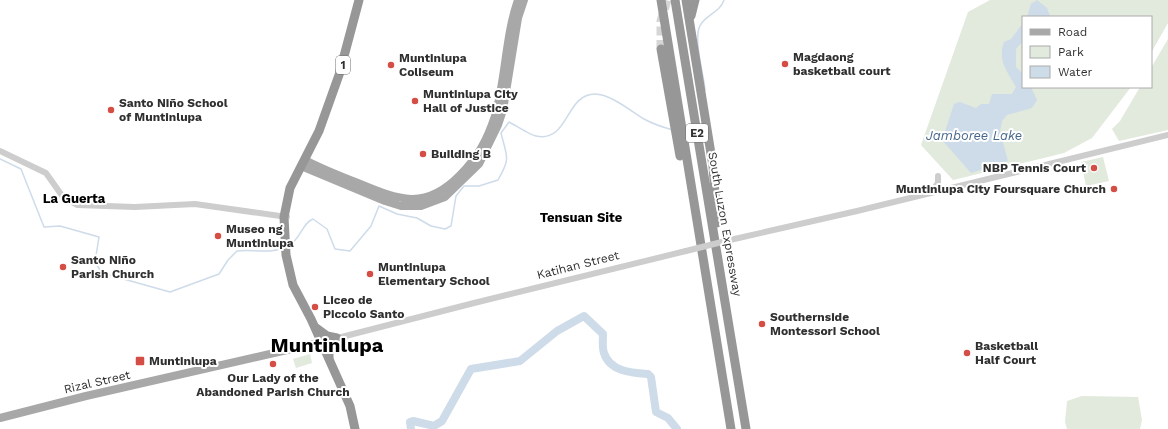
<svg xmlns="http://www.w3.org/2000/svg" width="1168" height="429" font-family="'Work Sans',sans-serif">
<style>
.green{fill:#e2e9dd}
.water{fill:#cedbe9}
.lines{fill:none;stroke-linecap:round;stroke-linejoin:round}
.stream{stroke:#cedbe9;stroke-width:1.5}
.river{stroke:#cedbe9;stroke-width:8}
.highway-tunnel{stroke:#d6d6d6;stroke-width:9;stroke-dasharray:9 4.5;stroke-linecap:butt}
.minor{stroke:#cdcdcd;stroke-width:6}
.major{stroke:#a8a8a8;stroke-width:8}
.highway{stroke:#979797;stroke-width:9}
.minor-bridge{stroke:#cdcdcd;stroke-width:6}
.poi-dot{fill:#d44e46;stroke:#fff;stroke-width:1.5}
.labels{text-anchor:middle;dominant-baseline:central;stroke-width:4;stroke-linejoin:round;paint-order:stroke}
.shield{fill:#fff;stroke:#6e6e6e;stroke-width:1}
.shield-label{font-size:11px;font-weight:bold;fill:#303030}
.poi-label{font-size:12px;font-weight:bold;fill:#303030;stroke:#fff;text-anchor:start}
.street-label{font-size:12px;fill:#303030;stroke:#fff}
.water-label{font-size:13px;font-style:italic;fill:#46678b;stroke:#fff}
.neighbourhood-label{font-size:13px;font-weight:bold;fill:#000;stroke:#fff}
.town-label{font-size:20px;font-weight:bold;fill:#000;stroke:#fff}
</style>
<rect width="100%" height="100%" fill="#fff"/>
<!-- green -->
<g class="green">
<polygon points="990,0 1168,0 1168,23 1151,53 1151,17 1023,17 1023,87 1131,87 1092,138 1064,153 953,180 921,145 968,12"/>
<polygon points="1168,39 1168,130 1119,141 1112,129 1120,121 1140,87 1151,87 1151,68"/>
<polygon points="1103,157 1109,181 1086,186 1081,162"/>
<polygon points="310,354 312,363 296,368 293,359"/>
<polygon points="1082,396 1138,397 1142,420 1140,429 1067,429 1065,422 1067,401"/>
</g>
<!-- water -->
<g class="water">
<polygon points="1037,0 1047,8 1050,16 1027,17 1031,4"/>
<path d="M1023 23V41L1016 49V67L1023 74V87H1031L1037 100 1032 108 1007 115 1002 121 1000 131 1008 161 971 173 942 140 954 104 960 102 976 108 981 104H989L992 94H1012L1016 87C1008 72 997 61 1004 42L1011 39Z"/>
</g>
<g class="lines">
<!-- stream -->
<g class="stream">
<path d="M705 90C704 75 692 36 701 24 708 14 720 12 724 0"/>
<path d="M0 159 21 169 44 227 60 226 99 237 95 262 102 273 170 292 219 274 228 260 237 251C252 249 270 254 282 248"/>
<path d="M289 245C301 239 302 223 313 219L327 229 335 249 350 251 371 226 379 206 397 214 417 218 431 226 445 229 451 226 456 196 464 186H479L498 180C511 157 507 158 501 133L509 122C515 125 532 136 536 136 569 143 565 94 595 94 610 94 631 111 644 119 653 124 662 127 673 130"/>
</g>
<!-- river -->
<path class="river" d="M411 429 410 422 413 421 434 426 442 421 471 369 520 361 557 331 584 316 603 334C603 339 602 348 604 353 610 372 633 373 648 374L651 377 656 412 668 418 677 429"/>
<!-- highway-tunnel -->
<polyline class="highway-tunnel" points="661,49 661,21 667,0"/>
<!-- minor -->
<g class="minor">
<polyline points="0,151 46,173 63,197 77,205 135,207 195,204 287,217"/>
<polyline points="930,193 938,183 938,176"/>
<polyline points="730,240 857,211 1168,135"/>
<polyline points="322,342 474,303 686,251"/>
</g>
<!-- major -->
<g class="major">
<path d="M305 160C322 169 340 176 358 183 399 200 425 211 460 175 478 157 487 140 495 116 506 78 505 37 518 0"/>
<polyline points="301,166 385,201 401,206 421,206 445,197 479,164 498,125 503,110 518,18 524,0"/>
<polyline points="0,418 86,396 322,342"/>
</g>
<!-- highway -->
<g class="highway">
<polyline points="661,0 731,429"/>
<polyline points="675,0 746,429"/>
<polyline points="686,0 713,166 717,223"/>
<polyline points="691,16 695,0"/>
<polyline points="661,49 680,156"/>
<polyline points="316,328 327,336 337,338 329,350 329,358"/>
<polyline points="355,429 350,406 311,319 293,285 286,255 284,217 290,188 319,131 339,75 359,0"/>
</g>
<!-- minor-bridge -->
<polyline class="minor-bridge" points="686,251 730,240"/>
</g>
<!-- markers -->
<g class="poi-dot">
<circle cx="785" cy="64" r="4"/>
<circle cx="391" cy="65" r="4"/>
<circle cx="415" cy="101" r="4"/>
<circle cx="111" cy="110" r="4"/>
<circle cx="423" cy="154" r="4"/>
<circle cx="1094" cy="168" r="4"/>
<circle cx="1114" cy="189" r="4"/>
<circle cx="218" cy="236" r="4"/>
<circle cx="63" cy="267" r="4"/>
<circle cx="370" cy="274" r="4"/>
<circle cx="315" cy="307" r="4"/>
<circle cx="762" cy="324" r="4"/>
<circle cx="967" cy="353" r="4"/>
<rect x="135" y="356" width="10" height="10" rx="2"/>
<circle cx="273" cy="364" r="4"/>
</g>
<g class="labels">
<!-- shield labels -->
<g class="shield">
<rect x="336" y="56" width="14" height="18" rx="3"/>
<rect x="686" y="124" width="22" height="18" rx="3"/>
</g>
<g class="shield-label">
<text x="343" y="65">1</text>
<text x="697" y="133">E2</text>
</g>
<!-- poi labels -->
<g class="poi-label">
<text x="793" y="57">Magdaong<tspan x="793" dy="14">basketball court</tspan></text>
<text x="399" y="58">Muntinlupa<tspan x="399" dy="14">Coliseum</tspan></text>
<text x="423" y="94">Muntinlupa City<tspan x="423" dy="14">Hall of Justice</tspan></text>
<text x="119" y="103">Santo Niño School<tspan x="119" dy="14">of Muntinlupa</tspan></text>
<text x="431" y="154">Building B</text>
<text x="1086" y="168" text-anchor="end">NBP Tennis Court</text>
<text x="1106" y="189" text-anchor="end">Muntinlupa City Foursquare Church</text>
<text x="226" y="229">Museo ng<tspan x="226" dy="14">Muntinlupa</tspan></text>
<text x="71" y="260">Santo Niño<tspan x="71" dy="14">Parish Church</tspan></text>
<text x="378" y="267">Muntinlupa<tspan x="378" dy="14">Elementary School</tspan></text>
<text x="323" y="300">Liceo de<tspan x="323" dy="14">Piccolo Santo</tspan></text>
<text x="770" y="317">Southernside<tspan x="770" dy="14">Montessori School</tspan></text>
<text x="975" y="346">Basketball<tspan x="975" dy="14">Half Court</tspan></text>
<text x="149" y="361">Muntinlupa</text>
<text x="273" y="378" text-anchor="middle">Our Lady of the<tspan x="273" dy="14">Abandoned Parish Church</tspan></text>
</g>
<!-- street labels -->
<g class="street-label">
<text transform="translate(725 224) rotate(80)">South Luzon Expressway</text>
<text transform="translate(578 265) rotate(-14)">Katihan Street</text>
<text transform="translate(97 382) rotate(-13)">Rizal Street</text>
</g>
<!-- water labels -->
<g class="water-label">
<text x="974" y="135">Jamboree Lake</text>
</g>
<!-- neighbourhood labels -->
<g class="neighbourhood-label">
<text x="74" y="198">La Guerta</text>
<text x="581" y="217">Tensuan Site</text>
</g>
<!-- town labels -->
<g class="town-label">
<text x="327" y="345">Muntinlupa</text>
</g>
</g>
<!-- legend -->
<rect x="1022" y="16" width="130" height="72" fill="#ffffff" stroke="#acacac"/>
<rect x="1030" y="29" width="20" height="6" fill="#a8a8a8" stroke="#acacac"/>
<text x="1058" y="36" font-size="12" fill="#303030">Road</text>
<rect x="1030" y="46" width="20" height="12" fill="#e2e9dd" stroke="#acacac"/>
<text x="1058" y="56" font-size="12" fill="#303030">Park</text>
<rect x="1030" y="66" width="20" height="12" fill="#cedbe9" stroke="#acacac"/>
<text x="1058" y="76" font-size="12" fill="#303030">Water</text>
</svg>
